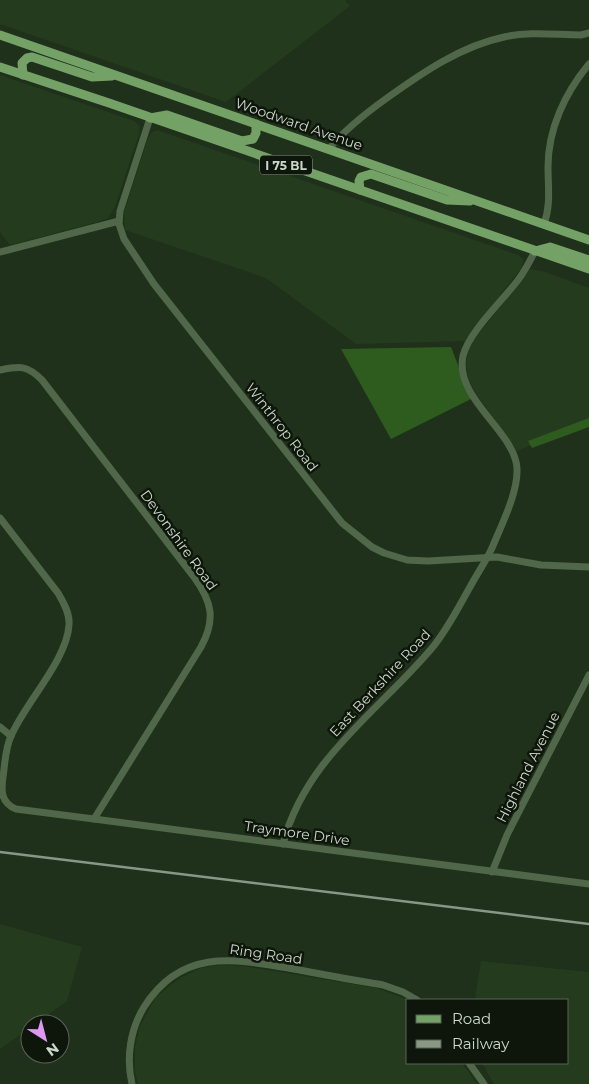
<svg xmlns="http://www.w3.org/2000/svg" width="589" height="1084" font-family="Montserrat,sans-serif">
<style>
.built{fill:#253b1e}
.green{fill:#2e5c1e}
.lines{fill:none;stroke-linecap:round;stroke-linejoin:round}
.minor{stroke:#51674a;stroke-width:7}
.major{stroke:#74a266;stroke-width:9}
.rail{stroke:#899785;stroke-width:2.5}
.labels{text-anchor:middle;dominant-baseline:central;stroke-width:5;stroke-linejoin:round;paint-order:stroke}
.shield{fill:#0e160c;stroke:#939d90;stroke-width:1}
.shield-label{font-size:12px;font-weight:bold;fill:#ccd7c8}
.street-label{font-size:14px;fill:#ccd7c8;stroke:#0e160c}
</style>
<rect width="100%" height="100%" fill="#1f311a"/>
<!-- built -->
<g class="built">
<polygon points="0,0 345,0 350,6 226,102 0,24"/>
<polygon points="0,75 134,121 139,125 140,131 115,207 108,218 97,222 10,245 0,232"/>
<polygon points="157,130 518,255 523,259 522,267 465,341 356,344 266,278 125,230 124,212 148,138 152,132"/>
<polygon points="530,269 545,272 589,288 589,423 517,451 477,395 469,380 466,364 468,351 476,337"/>
<polygon points="0,924 82,947 67,1001 35,1024 30,1024 30,1028 0,1049"/>
<polygon points="481,961 589,972 589,1084 494,1084 482,1063 568,1063 568,1000 475,1000"/>
<polygon points="221,965 243,966 376,988 406,999 408,1000 408,1063 462,1063 477,1084 138,1084 135,1072 135,1047 140,1026 156,997 180,978 201,968"/>
</g>
<!-- green -->
<g class="green">
<polygon points="451,347 471,399 391,439 341,349"/>
<polygon points="589,418 589,427 532,448 528,441"/>
</g>
<g class="lines">
<!-- minor -->
<g class="minor">
<polyline points="150,118 120,211 119,224 124,239 154,284 342,523 372,547 384,553 407,560 428,561 497,557 541,565 589,567"/>
<path d="M329 149C345 129 366 113 387 98 422 73 461 46 504 37 529 31 556 35 581 35L589 33"/>
<path d="M544 224C551 205 548 187 548 167 548 129 565 93 589 64"/>
<polyline points="0,252 119,221"/>
<path d="M0 370C20 366 27 365 42 380L194 577C212 602 216 619 201 647L94 819"/>
<path d="M0 518 58 593C64 603 70 614 69 625 67 660 25 703 11 736 5 749 5 764 3 777 1 791 1 803 16 809L94 819 589 884"/>
<polyline points="0,727 11,736"/>
<path d="M283 844C305 759 378 712 432 648 447 630 458 608 470 587 477 574 486 561 492 548 501 526 518 493 517 469 516 432 454 399 463 356 468 333 503 300 518 280 525 271 530 261 535 251"/>
<polyline points="492,872 507,835 589,675"/>
<polyline points="469,1063 484,1084"/>
<path d="M132 1084C126 1058 130 1030 144 1007 182 947 235 959 294 969 324 975 354 980 383 985L403 992 417 1000"/>
</g>
<!-- major -->
<g class="major">
<polyline points="0,35 589,240"/>
<polyline points="0,67 109,103 589,269"/>
<polyline points="23,75 22,63 27,58 32,57 92,77 112,76"/>
<polyline points="150,118 167,115 242,141 253,139 256,133 256,124"/>
<polyline points="360,190 359,181 361,177 371,174 447,200 470,201"/>
<polyline points="535,251 550,247 589,260"/>
</g>
<!-- rail -->
<polyline class="rail" points="0,852 589,924"/>
</g>
<g class="labels">
<!-- shield labels -->
<rect class="shield" x="260" y="155.5" width="52" height="19" rx="4"/>
<g class="shield-label">
<text x="286" y="165">I 75 BL</text>
</g>
<!-- street labels -->
<g class="street-label">
<text transform="translate(299 124) rotate(19)">Woodward Avenue</text>
<text transform="translate(282 427) rotate(52)">Winthrop Road</text>
<text transform="translate(179 540) rotate(54)">Devonshire Road</text>
<text transform="translate(380 683) rotate(-47)">East Berkshire Road</text>
<text transform="translate(528 767) rotate(-63)">Highland Avenue</text>
<text transform="translate(297 833) rotate(8)">Traymore Drive</text>
<text transform="translate(266 954) rotate(8)">Ring Road</text>
</g>
</g>
<!-- legend -->
<rect x="406" y="999" width="162" height="65" fill="#0e160c" stroke="#5a6357"/>
<rect x="416" y="1015" width="25" height="8" fill="#74a266" stroke="#5a6357"/>
<text x="452" y="1024" font-size="15" fill="#ccd7c8">Road</text>
<rect x="416" y="1040" width="25" height="8" fill="#899785" stroke="#5a6357"/>
<text x="452" y="1049" font-size="15" fill="#ccd7c8">Railway</text>
<!-- north arrow -->
<g transform="translate(45 1039) rotate(144)"><circle r="24" fill="#0e160c" stroke="#5a6357"/>
<path d="M0-4L9 19L0 12L-9 19Z" fill="#de98f2"/>
<text y="-8" font-size="14" font-weight="bold" text-anchor="middle" fill="#ccd7c8">N</text>
</g>
</svg>
